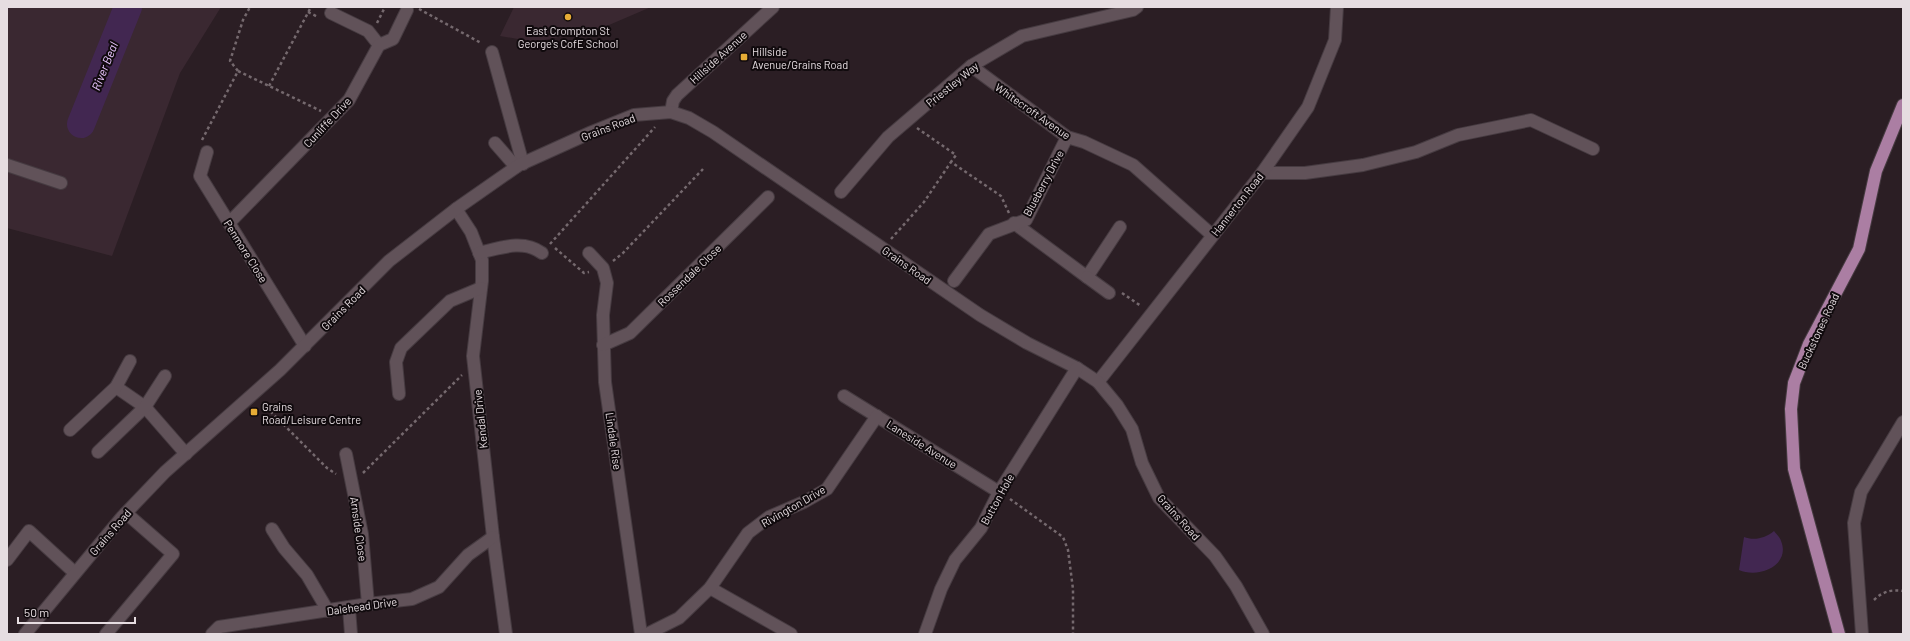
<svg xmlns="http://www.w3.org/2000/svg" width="1910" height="641" font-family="Barlow,sans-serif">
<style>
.built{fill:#3a2831}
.water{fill:#422751}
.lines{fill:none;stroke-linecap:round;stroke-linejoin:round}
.river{stroke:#422751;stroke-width:28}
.minor-casing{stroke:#463b41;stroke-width:14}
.major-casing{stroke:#463b41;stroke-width:14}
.path{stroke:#75696e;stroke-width:2.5;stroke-dasharray:3 3;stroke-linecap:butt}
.minor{stroke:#615259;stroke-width:12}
.major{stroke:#ab7ea3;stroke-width:12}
.poi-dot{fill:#e7ac36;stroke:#100a0d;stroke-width:1.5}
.labels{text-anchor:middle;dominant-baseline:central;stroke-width:4;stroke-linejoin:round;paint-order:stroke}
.poi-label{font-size:11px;fill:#e6dde1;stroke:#100a0d;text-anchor:start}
.street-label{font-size:11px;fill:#e6dde1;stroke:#100a0d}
.water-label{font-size:12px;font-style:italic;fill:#e9c6ff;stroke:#100a0d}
</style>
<rect width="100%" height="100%" fill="#2b1e24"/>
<!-- built -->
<g class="built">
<polygon points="7,7 221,7 180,73 112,256 7,228"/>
<polygon points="514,7 651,7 602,28 535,42 500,36"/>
</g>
<!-- water -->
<path class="water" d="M1774 531C1776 534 1780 537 1781 541 1791 565 1759 579 1739 570L1744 537C1754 541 1766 538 1774 531Z"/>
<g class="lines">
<!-- river -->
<polyline class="river" points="81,124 128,7"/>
<!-- minor casing -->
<g class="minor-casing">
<g id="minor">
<polyline points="331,13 368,31 379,45"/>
<polyline points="492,52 523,164"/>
<polyline points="971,66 1067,137 1084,142 1133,165 1212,235"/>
<polyline points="671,112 673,101 677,95 773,7"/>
<polyline points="495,143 516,167"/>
<polyline points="207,152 200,176 305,346"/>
<polyline points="7,165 61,183"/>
<polyline points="1262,173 1305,173 1363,165 1416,152 1458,135 1531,120 1593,149"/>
<polyline points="841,192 888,137 971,66 1022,36 1133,10 1137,7"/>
<polyline points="456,209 471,232 482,260 482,281 473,356 493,537 506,634"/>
<polyline points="229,223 349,100 379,45 393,39 407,10"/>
<polyline points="1014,223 1087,277 1120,227"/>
<path d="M479 253C500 248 523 239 542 253"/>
<polyline points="589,253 603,268 607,283 603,315 605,382 641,634"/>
<polyline points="1087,277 1109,293"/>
<polyline points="954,281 989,234 1026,220 1067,137"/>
<polyline points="603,345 630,333 768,197"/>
<polyline points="1098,382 1262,173 1308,107 1335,40 1337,7"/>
<polyline points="116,387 145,407 186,454"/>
<polyline points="399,394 396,362 401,348 450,301 481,288"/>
<polyline points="844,396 999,492"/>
<polyline points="70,430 116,387 130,361"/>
<polyline points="98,452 145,407 165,376"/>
<polyline points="346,454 362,534 368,604"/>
<polyline points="272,529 284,548 307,575 328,611"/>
<polyline points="7,560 29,531 75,573"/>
<polyline points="710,588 791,634"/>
<polyline points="349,608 351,634"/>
<polyline points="25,634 122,517 165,472 280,370 389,261 456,209 519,165 592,132 634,115 671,112 689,118 713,132 980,315 1027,343 1077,368 1098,382 1117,405 1132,429 1142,463 1159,498 1215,556 1236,586 1263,634"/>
<polyline points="106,634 173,554 126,513"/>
<polyline points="212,634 219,627 368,604 412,599 439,587 468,555 493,537"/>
<polyline points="647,634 679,618 710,588 748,533 769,517 804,502 827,489 877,416"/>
<polyline points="925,634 941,589 955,560 981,528 999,492 1077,368"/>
<polyline points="1862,634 1854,523 1861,492 1903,422"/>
</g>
</g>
<!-- major casing -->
<g class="major-casing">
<polyline id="major" points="1839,634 1794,469 1791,409 1794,383 1809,344 1859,249 1876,171 1903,105"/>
</g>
<!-- path -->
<g class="path">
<polyline points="419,9 481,43"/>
<polyline points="308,12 318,17"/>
<polyline points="377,23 385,7"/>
<polyline points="238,71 321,111"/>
<polyline points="269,86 311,7"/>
<polyline points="917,128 956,155 951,162"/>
<polyline points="202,140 238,71 230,61 243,20 250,7"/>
<polyline points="891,239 924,202 951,162 1001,196 1009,213"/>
<polyline points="550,244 655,127"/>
<polyline points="555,248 584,273 589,272"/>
<polyline points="613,261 623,253 703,169"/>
<polyline points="1122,293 1141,306"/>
<polyline points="262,403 327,468 336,474"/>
<polyline points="363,473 462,375"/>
<polyline points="1010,499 1063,537 1068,550 1073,589 1073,634"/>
<path d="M1874 600C1882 592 1891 589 1903 591"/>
</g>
<!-- minor -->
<use href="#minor" class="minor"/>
<!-- major -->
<use href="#major" class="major"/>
</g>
<!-- markers -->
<g class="poi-dot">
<circle cx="568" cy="17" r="4"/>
<rect x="740" y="53" width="8" height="8" rx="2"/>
<rect x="250" y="408" width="8" height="8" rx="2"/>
</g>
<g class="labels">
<!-- poi labels -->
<g class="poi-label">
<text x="568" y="30" text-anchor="middle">East Crompton St<tspan x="568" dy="13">George's CofE School</tspan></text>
<text x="752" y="51">Hillside<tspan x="752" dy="13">Avenue/Grains Road</tspan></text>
<text x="262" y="406">Grains<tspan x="262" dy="13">Road/Leisure Centre</tspan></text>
</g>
<!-- street labels -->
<g class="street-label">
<text transform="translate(718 57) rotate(-42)">Hillside Avenue</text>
<text transform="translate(952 84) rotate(-39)">Priestley Way</text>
<text transform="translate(1033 111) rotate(35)">Whitecroft Avenue</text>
<text transform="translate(327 122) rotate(-47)">Cunliffe Drive</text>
<text transform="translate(608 127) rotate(-21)">Grains Road</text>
<text transform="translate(1043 183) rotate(-62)">Blueberry Drive</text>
<text transform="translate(1237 204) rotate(-52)">Hannerton Road</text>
<text transform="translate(246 251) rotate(58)">Penmore Close</text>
<text transform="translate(907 265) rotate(35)">Grains Road</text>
<text transform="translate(689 275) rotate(-44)">Rossendale Close</text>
<text transform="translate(343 308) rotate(-45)">Grains Road</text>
<text transform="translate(1818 331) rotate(-65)">Buckstones Road</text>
<text transform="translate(480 419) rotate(-96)">Kendal Drive</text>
<text transform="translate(614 441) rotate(82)">Lindale Rise</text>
<text transform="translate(922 444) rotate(32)">Laneside Avenue</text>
<text transform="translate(997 499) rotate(-61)">Button Hole</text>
<text transform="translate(793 506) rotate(-30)">Rivington Drive</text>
<text transform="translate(1179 517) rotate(48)">Grains Road</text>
<text transform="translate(359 529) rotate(82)">Arnside Close</text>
<text transform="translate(110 532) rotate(-49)">Grains Road</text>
<text transform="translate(362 606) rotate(-8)">Dalehead Drive</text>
</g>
<!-- water labels -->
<g class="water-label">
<text transform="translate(104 66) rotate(-68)">River Beal</text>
</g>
</g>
<!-- border -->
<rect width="1910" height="641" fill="none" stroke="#e6dde1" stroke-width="16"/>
<!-- scale -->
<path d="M18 617v6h117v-6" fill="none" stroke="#e6dde1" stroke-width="2"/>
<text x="24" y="617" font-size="12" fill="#e6dde1" stroke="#100a0d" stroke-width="3" paint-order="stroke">50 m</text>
</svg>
